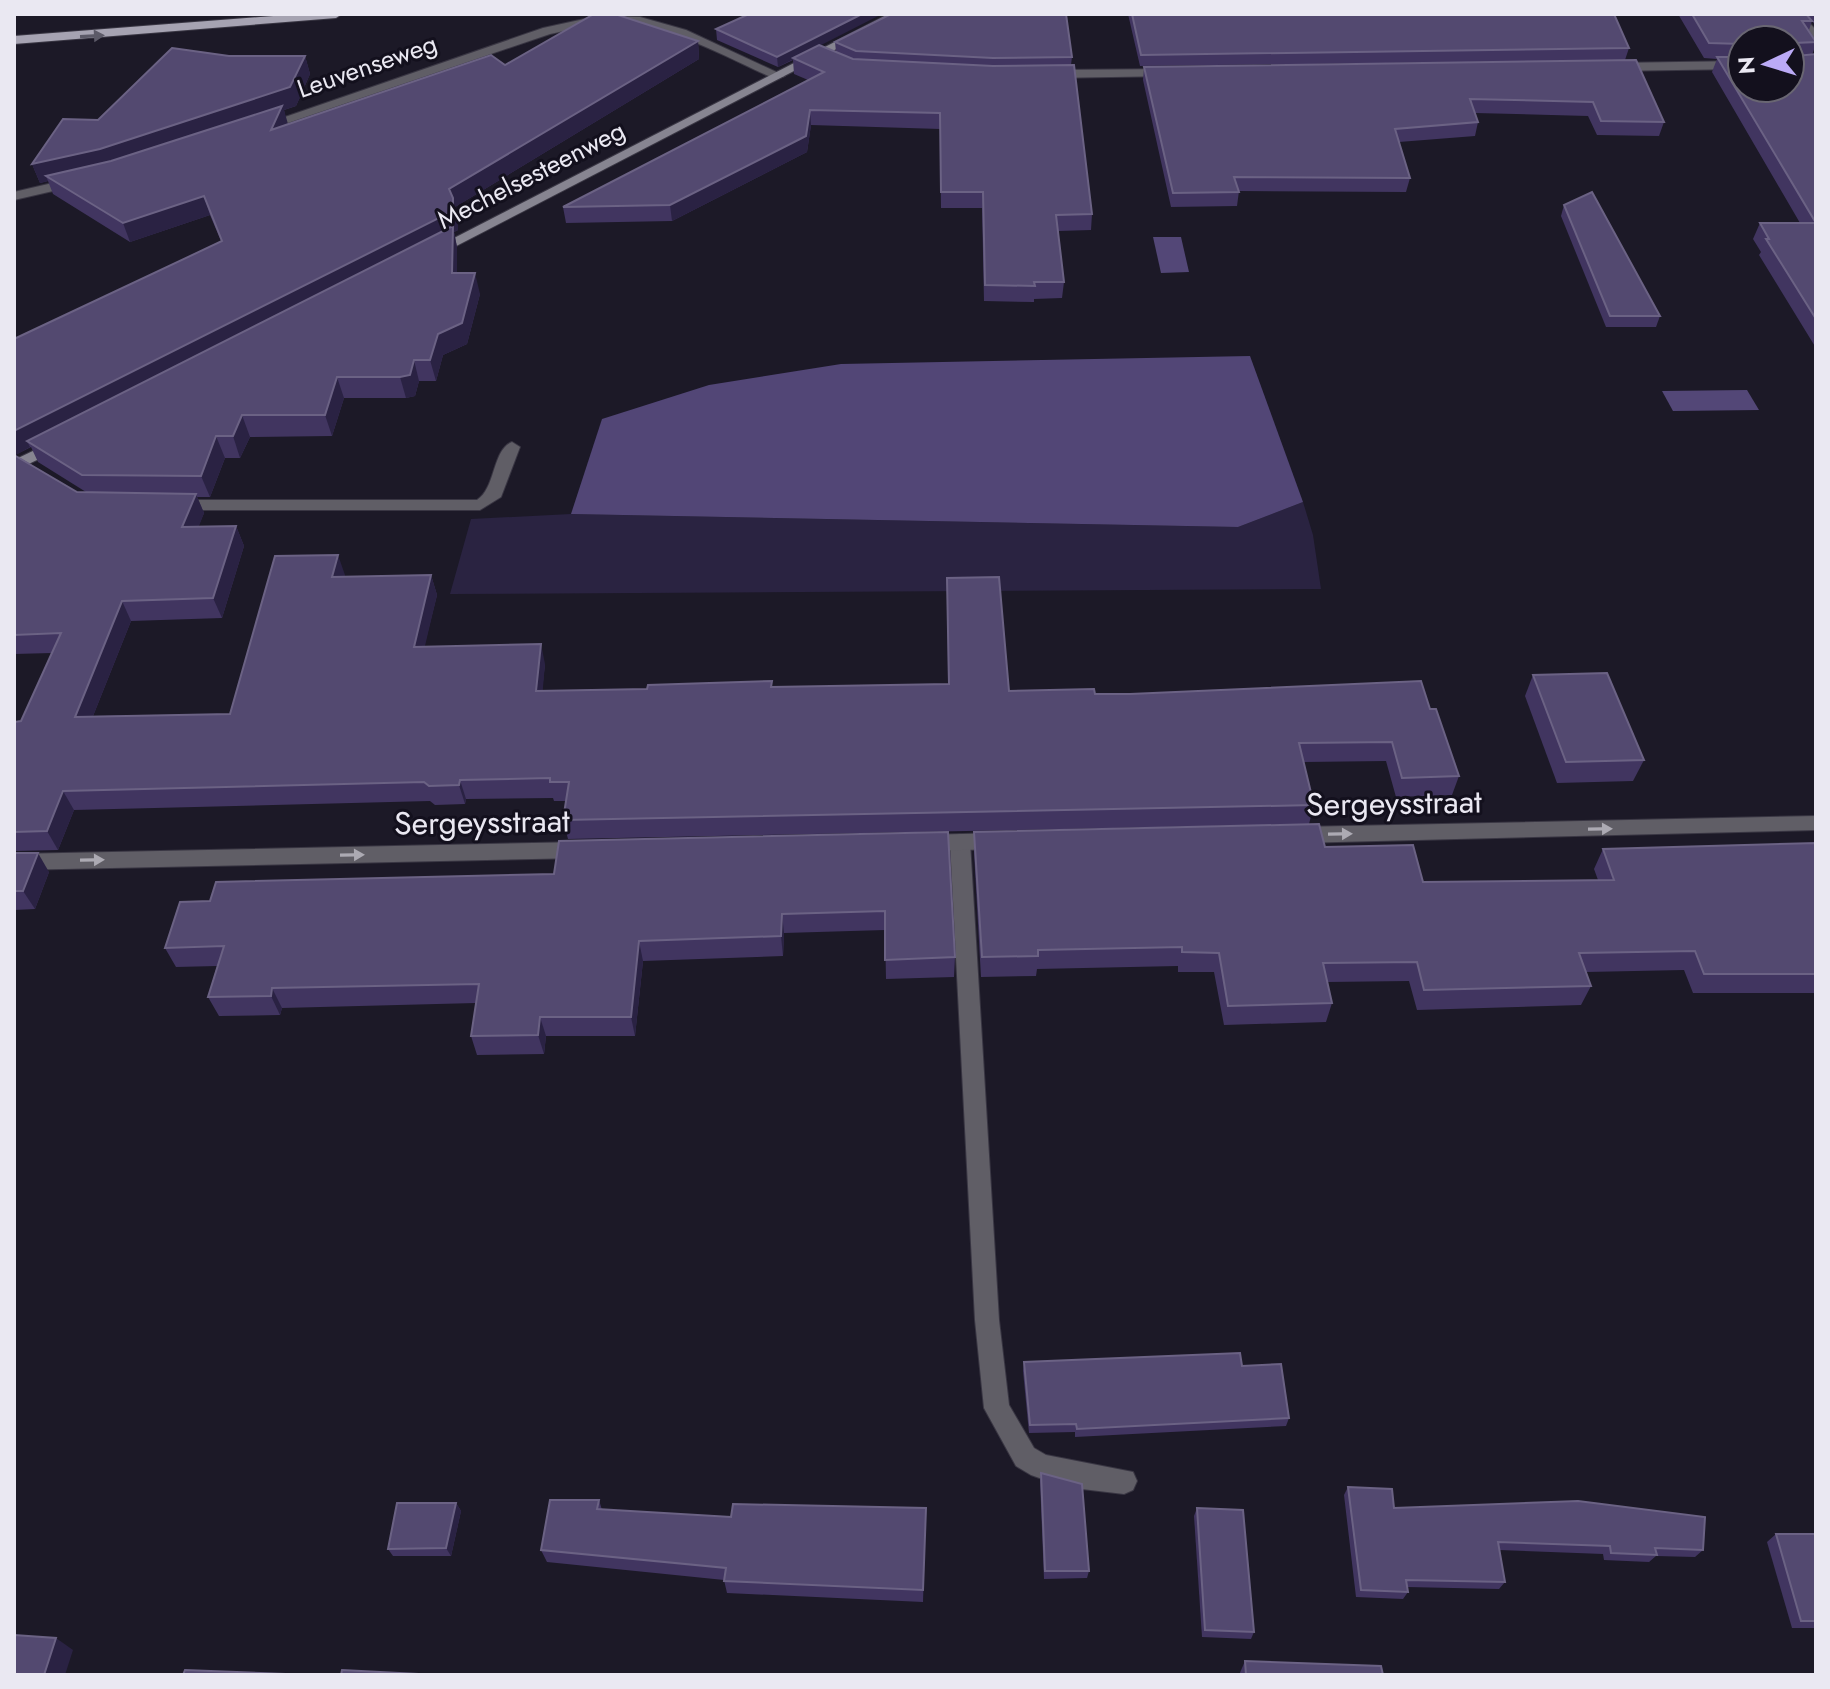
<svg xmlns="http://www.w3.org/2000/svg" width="1830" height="1689" font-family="Jost,sans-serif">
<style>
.green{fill:#2a2341}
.forest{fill:#524676}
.water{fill:#534777}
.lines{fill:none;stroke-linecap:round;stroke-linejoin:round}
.lane-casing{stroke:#393643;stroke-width:2}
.street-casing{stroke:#393643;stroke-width:2}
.secondary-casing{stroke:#393643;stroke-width:2}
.primary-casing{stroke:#393643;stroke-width:2}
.lane{fill:#605e66;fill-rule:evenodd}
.street{fill:#605e66;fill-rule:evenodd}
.secondary{fill:#878591;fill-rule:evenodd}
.primary{fill:#a6a3b2;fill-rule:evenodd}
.wall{fill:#413560;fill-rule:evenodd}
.shaded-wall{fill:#2a2243}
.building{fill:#534970;stroke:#6b6284;stroke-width:2}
.oneway{fill:#5c5a68}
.oneway2{fill:#acaab3}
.labels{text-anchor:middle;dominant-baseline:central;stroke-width:6;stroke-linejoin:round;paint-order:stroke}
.far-street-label{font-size:26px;fill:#eae8f2;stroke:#13101d}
.street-label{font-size:32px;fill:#eae8f2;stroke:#13101d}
</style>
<rect width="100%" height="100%" fill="#1c1927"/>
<!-- green -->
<polygon class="green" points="1303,502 1313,535 1321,589 450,594 471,519 571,514 1238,527"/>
<!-- forest -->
<polygon class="forest" points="1250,356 1303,502 1238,527 571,514 602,419 709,385 841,364"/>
<!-- water -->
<g class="water">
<polygon points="1153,237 1181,237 1189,272 1161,273"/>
<polygon points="1747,390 1759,410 1673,411 1662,391"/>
</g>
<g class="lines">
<!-- lane casing -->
<g class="lane-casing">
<g id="lane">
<path d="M512 442 520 447 501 497 480 510H173L165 505 173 500H477C496 488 492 450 512 442Z"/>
<polygon points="960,834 967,837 970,842 999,1320 1009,1405 1034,1448 1046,1455 1133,1472 1137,1481 1133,1490 1124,1494 1065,1487 1031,1475 1016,1466 984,1408 975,1320 950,842 953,837"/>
</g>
</g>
<!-- street casing -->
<g class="street-casing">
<g id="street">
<polygon points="1789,14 1801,14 1816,30 1816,41"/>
<path d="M598 16 640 17 686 30 785 76 775 79C719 54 661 19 599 24 583 25 566 31 550 34L267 130 256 127 543 28Z"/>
<polygon points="1742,61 1742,69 1614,71 1608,67 1614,63"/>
<polygon points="1170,69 1176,73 1174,76 1050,78 1044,74 1050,70"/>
<polygon points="74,178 79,179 79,185 14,200 14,192"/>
<polygon points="1816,816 1816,830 1298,843 1291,840 1288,835 1291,830 1298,827"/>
<polygon points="1002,833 1009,836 1012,841 1009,846 1002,849 922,851 915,848 912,843 915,838 922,835"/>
<polygon points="582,842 589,845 592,850 589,855 582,858 14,870 14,854"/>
</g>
</g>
<!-- secondary casing -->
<g class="secondary-casing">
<g id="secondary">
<polygon points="889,14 904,14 437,256 427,256 425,253"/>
<polygon points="58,439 64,441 64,447 14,471 14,460"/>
</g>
</g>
<!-- primary casing -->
<g class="primary-casing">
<polygon id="primary" points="299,14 342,14 336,18 14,44 14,36"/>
</g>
<!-- lane -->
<use href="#lane" class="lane"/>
<!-- street -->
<use href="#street" class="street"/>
<!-- secondary -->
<use href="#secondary" class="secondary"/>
<!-- primary -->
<use href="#primary" class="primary"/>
</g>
<!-- wall -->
<g class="wall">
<polygon points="1128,14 1614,14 1629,48 1625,60 1140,66"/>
<path d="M1678 14H1816V26L1812 21 1809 30 1816 41V44L1812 55 1816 54V348L1759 255 1761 252 1753 239 1760 223H1800L1712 72 1717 59 1704 58ZM1742 40H1790L1742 88Z"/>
<polygon points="716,29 820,46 836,52 835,42 1072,57 1071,65 1092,214 1091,230 1058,231 1064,282 1062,298 1034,299 1034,302 984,301 982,208 941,208 940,129 811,125 807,152 672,221 566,223 563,207 808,80 794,74 793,60 778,67 717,40"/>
<path d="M698 41 699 59 455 207 458 216V230L454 232 457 247V273L480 294 467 344 443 355 436 381H419L415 396 406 398H344L332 436 250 437 240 458H225L210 497H197L204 513 198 527 236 526 244 546 222 618 131 621 93 716 230 714 345 575 344 577 431 575 437 595 424 647 545 664 542 691 647 689 772 681V687L948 684 947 578 1009 691 1095 694 1430 709 1459 776 1452 795 1396 797 1386 761 1304 762 1314 805 1309 824 568 839 563 820 566 801H554L553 798 466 799 465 804 435 805 430 801 74 810 58 850 14 851V722L21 721 52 653 14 654V339L221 241 210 215 130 242 53 194 48 181 40 183 32 164 98 120 229 56H305L310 74 296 106 284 110 287 125 505 65ZM31 447 38 462 86 492H77L15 455Z"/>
<polygon points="1636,60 1664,122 1659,136 1597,135 1588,116 1475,113 1478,122 1475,136 1399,142 1410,178 1406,192 1239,191 1237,206 1171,207 1143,80 1144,67"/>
<polygon points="1564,205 1660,316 1656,327 1606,327 1561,216"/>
<polygon points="1533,675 1644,760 1633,781 1557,783 1525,696"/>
<polygon points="948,832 955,957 954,977 886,979 885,930 784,933 783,956 643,961 635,1036 546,1036 544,1054 477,1055 471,1036 476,1003 282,1008 280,1015 219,1016 208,997 217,966 176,967 165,948 210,901 554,874"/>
<polygon points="974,832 1325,847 1423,882 1598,880 1594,869 1603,849 1816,843 1816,993 1693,993 1684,970 1586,972 1591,986 1581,1005 1417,1010 1409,981 1327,982 1332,1003 1326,1022 1224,1025 1214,972 1178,972 1178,966 1037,969 1036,976 981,977 974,852"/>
<polygon points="14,853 49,872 35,909 14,910"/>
<polygon points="1024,1362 1242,1366 1289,1418 1286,1426 1075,1437 1075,1432 1029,1433 1023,1371"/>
<polygon points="1041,1473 1089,1571 1087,1578 1044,1579 1040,1481"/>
<polygon points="1348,1487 1394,1508 1703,1550 1695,1557 1656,1556 1649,1562 1604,1560 1603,1554 1499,1550 1505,1582 1499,1589 1407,1587 1408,1592 1403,1599 1356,1597 1344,1495"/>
<polygon points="599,1500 602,1510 731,1517 926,1508 923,1602 727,1593 724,1580 547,1562 541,1550"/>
<polygon points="456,1503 461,1511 451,1556 393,1556 388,1549"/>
<polygon points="1197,1508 1254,1632 1251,1639 1202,1637 1194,1516"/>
<polygon points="1776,1534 1816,1534 1816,1628 1792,1628 1767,1542"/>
<polygon points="1245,1661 1383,1675 1239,1675"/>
</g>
<!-- shaded-wall -->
<g class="shaded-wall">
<polygon points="862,14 882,14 778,67 777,57"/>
<polygon points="698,41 699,59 455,207 458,216 458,230 454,232 457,247 457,294 27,441 30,447 14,456 14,431 449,189"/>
<polygon points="305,56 310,74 296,106 284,110 288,124 276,149 46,176 48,181 40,183 32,164"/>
<polygon points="810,110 811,125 807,152 672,221 670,205"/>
<polygon points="204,196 210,215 130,242 123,223"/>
<polygon points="475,273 480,294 467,344 443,355 436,381 430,360 438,334"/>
<polygon points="414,360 419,381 415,396 406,398 400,377"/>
<polygon points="337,377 344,398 332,436 325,415"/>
<polygon points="242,415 250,437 240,458 233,436"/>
<polygon points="216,436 225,458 210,497 201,476"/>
<polygon points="196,494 204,513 191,547 182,527"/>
<polygon points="236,526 244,546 222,618 213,598"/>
<polygon points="338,555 345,575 338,596 332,577"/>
<polygon points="431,575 437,595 420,667 414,647"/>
<polygon points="122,601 131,621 85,736 75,717"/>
<polygon points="541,644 545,664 541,710 536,691"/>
<polygon points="460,780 466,799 465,804 459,785"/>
<polygon points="63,791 74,810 58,850 47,831"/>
<polygon points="38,853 49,872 35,909 23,891"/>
<polygon points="782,914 784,933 783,956 781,936"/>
<polygon points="639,941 643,961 635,1036 631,1017"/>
<polygon points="272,988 282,1008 280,1015 271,996"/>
<polygon points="540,1017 546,1036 544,1054 538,1035"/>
<polygon points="456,1503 461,1511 451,1556 446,1548"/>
<polygon points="56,1638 73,1650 65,1675 44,1675"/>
</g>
<!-- building -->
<g class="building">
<polygon points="594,14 615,14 698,41 449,189 453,198 453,211 14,431 14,339 222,241 204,196 123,223 46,176 111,161 282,106 271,130 491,55 505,65"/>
<polygon points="749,14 862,14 777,57 716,29"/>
<polygon points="891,14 1066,14 1072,57 993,58 856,51 835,42"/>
<polygon points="1132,14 1614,14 1629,48 1141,55"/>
<polygon points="1692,14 1806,14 1812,21 1802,21 1816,42 1794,43 1793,53 1796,56 1816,54 1816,223 1717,57 1742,57 1742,88 1790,88 1790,40 1742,40 1742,44 1709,43"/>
<polygon points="819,45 853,59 993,66 1074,65 1092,214 1056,215 1064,282 1034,282 1035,286 985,285 983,192 941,192 940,113 810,110 806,136 670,205 563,207 824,72 793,58"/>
<polygon points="172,48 229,56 305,56 290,87 100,149 32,164 63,119 98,120"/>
<polygon points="1636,60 1664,122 1601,121 1593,102 1470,99 1478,122 1395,129 1410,178 1234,177 1239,192 1173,193 1144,67"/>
<polygon points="1592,192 1660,316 1610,316 1564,205"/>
<polygon points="1760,223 1816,223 1816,319 1766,239 1769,239"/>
<polygon points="453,226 452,273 475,273 462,323 438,334 430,360 414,360 410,375 400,377 337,377 325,415 242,415 233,436 216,436 201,476 82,475 27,441"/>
<polygon points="14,455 77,492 196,494 182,527 236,526 213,598 122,601 75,717 230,714 275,556 338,555 332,577 431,575 414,647 541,644 536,691 647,689 648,685 772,681 771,687 949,684 947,578 999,577 1009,691 1094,689 1095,694 1130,694 1421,681 1430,709 1436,709 1459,776 1402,778 1392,742 1299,743 1314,805 563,820 569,782 550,782 550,778 460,780 459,785 429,786 424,782 63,791 47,831 14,832 14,722 21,721 61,633 14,635"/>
<polygon points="1607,673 1644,760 1566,762 1533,675"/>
<polygon points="1319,824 1325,847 1413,845 1423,882 1614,880 1603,849 1816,843 1816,974 1704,974 1695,951 1579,953 1591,986 1424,990 1417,962 1323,963 1332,1003 1228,1006 1219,953 1182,952 1182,947 1038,950 1038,956 982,957 974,832"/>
<polygon points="948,832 955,957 885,960 885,911 782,914 781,936 639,941 631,1017 540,1017 538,1035 471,1036 479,984 272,988 271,996 208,997 224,946 165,948 180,902 210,901 216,882 554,874 559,841"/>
<polygon points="14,853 38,853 23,891 14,891"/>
<polygon points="1240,1353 1242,1366 1281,1364 1289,1418 1077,1429 1076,1424 1030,1425 1024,1362"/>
<polygon points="1041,1473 1082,1484 1089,1571 1045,1571"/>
<polygon points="1348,1487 1392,1489 1394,1508 1578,1501 1705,1517 1703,1550 1655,1548 1657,1555 1611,1553 1610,1546 1498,1542 1505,1582 1406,1580 1408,1592 1361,1590"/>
<polygon points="550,1500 599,1500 597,1509 731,1517 733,1504 926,1508 923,1590 724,1581 726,1568 541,1550"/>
<polygon points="397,1503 456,1503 446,1548 388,1549"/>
<polygon points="1197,1508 1243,1510 1254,1632 1205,1630"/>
<polygon points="1776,1534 1816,1534 1816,1621 1801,1621"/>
<polygon points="14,1635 56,1638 44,1675 14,1675"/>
<polygon points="1245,1661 1381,1666 1383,1675 1246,1675"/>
<polygon points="185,1670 311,1675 183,1675"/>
<polygon points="342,1670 438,1675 341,1675"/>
</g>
<!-- one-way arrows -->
<defs><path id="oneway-solid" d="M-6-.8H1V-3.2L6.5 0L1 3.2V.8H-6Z" transform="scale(2)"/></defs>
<use class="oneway" href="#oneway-solid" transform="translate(92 36) rotate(-3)"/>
<g class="oneway2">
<use href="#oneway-solid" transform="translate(1600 829) rotate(-1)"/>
<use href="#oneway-solid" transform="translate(1340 834) rotate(-1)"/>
<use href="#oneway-solid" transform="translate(352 855) rotate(-1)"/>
<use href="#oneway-solid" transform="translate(92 860) rotate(-1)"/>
</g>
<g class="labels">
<!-- far-street labels -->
<g class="far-street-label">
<text transform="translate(367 66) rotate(-19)">Leuvenseweg</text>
<text transform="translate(531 175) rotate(-27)">Mechelsesteenweg</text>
</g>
<!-- street labels -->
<g class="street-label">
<text transform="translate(1394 803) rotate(-1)">Sergeysstraat</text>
<text transform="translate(482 822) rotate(-1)">Sergeysstraat</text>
</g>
</g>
<!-- border -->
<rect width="1830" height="1689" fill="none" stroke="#eae8f2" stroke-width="32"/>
<!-- north arrow -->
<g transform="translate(1766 64) rotate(266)"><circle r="38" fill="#13101d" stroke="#696672" stroke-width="2"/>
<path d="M0-6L14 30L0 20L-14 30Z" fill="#bbaaf6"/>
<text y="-12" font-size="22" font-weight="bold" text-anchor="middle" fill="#eae8f2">N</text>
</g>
</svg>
